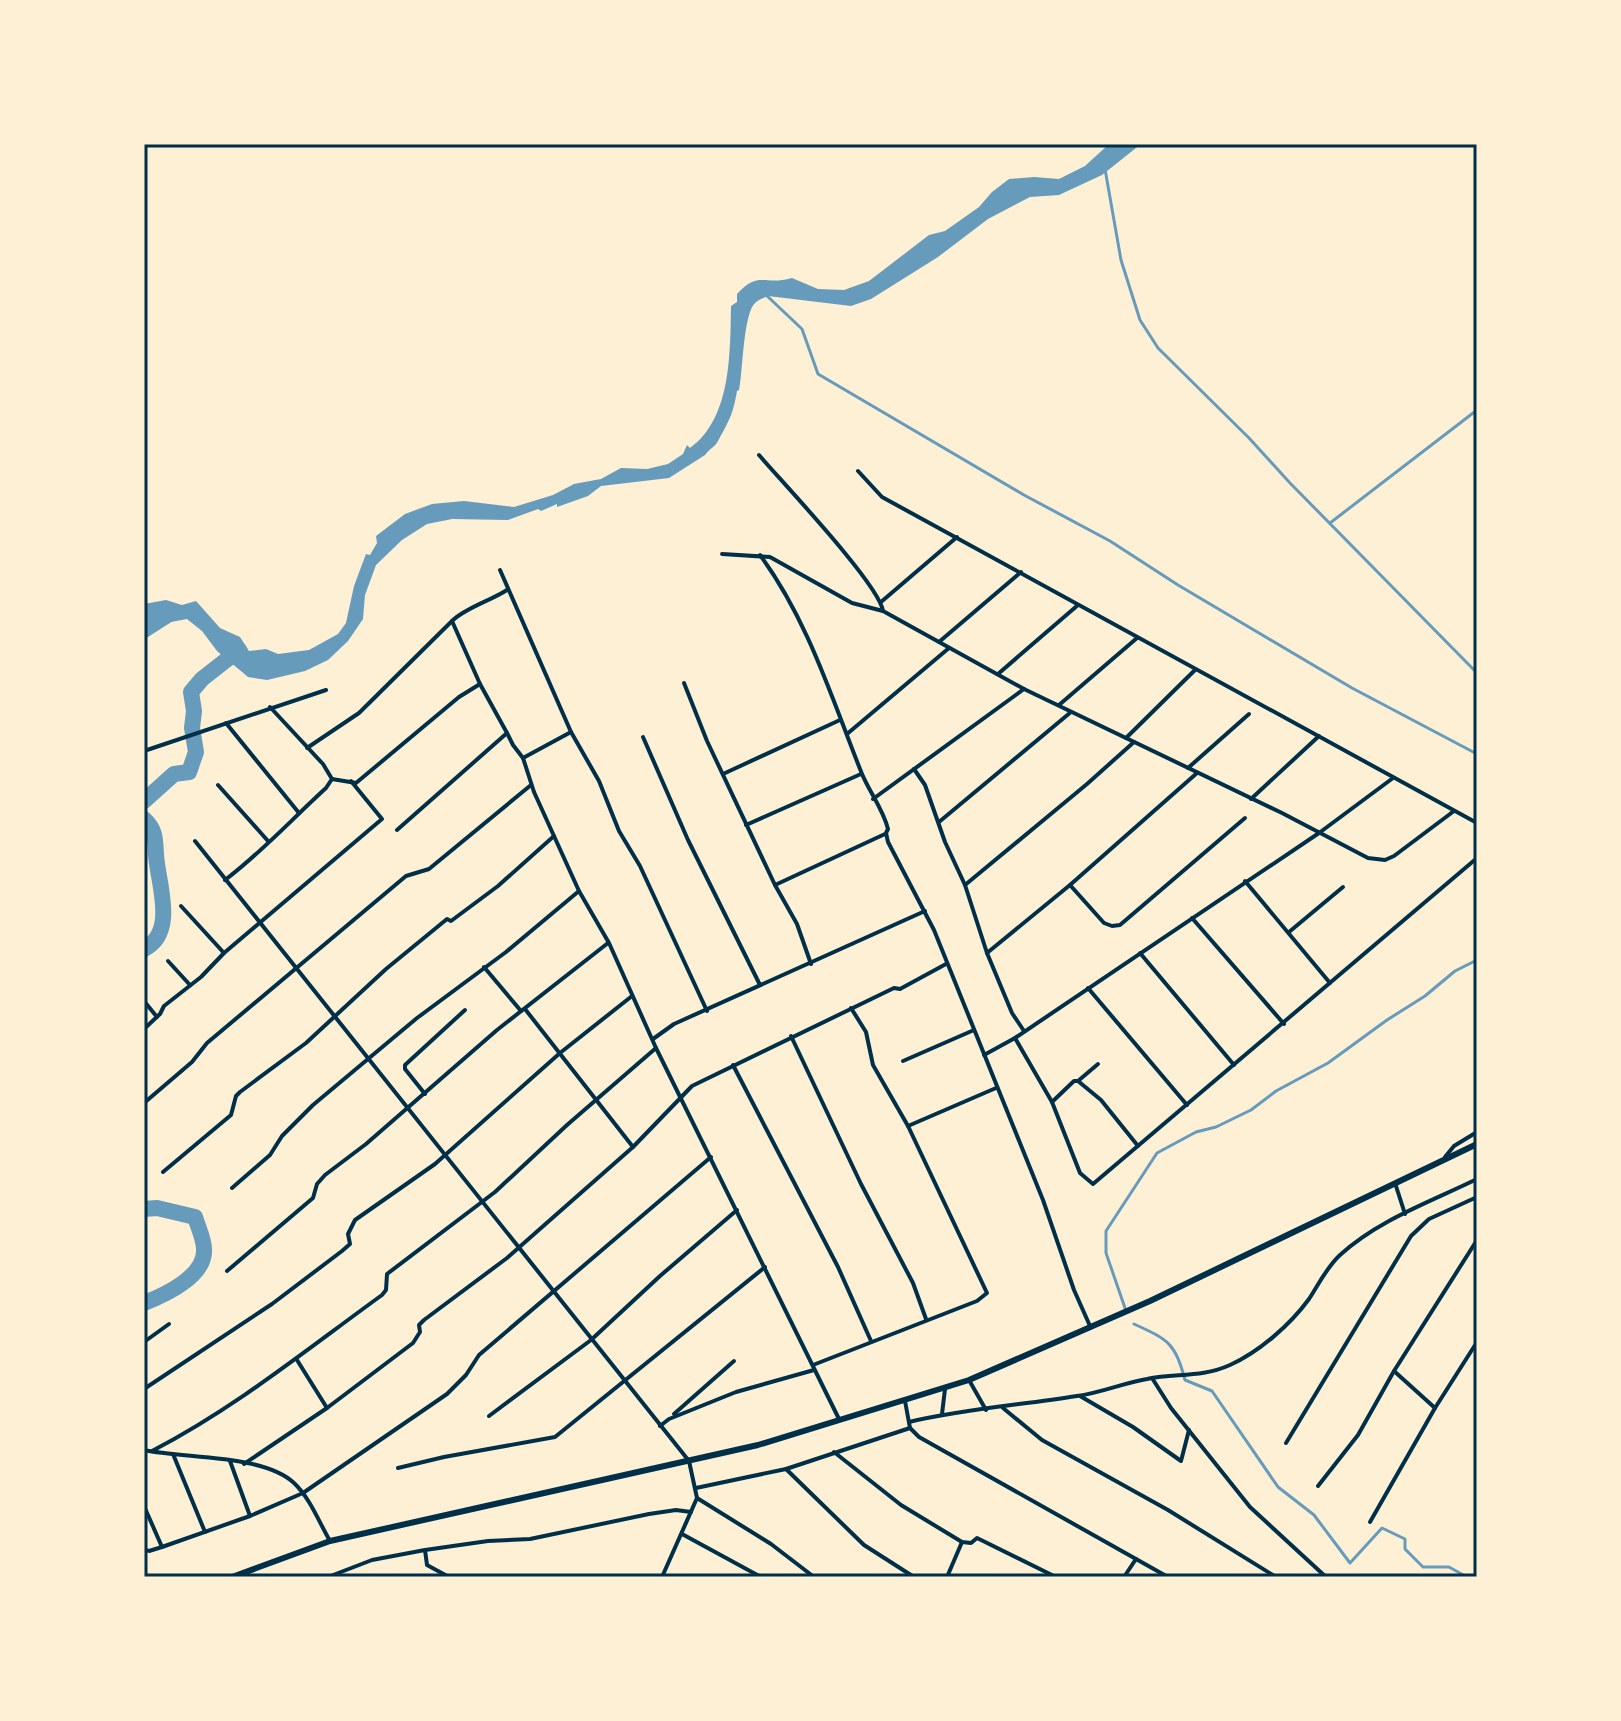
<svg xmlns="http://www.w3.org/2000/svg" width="1621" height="1721" font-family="Raleway,sans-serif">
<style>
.water{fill:#669bbc}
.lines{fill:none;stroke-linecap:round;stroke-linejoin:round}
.stream{stroke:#669bbc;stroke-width:3}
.river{stroke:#669bbc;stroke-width:16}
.minor{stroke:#003049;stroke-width:4}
.trunk{stroke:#003049;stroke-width:6}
.neatline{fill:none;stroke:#003049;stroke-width:3}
</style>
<rect width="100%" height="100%" fill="#fdf0d5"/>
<!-- water -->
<path class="water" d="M1109 144H1141L1102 175 1059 195 1030 197 988 219 938 257 871 299 851 306 768 296C764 298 760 299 756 302 743 312 743 371 739 390L737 391C733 414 730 419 718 441 715 447 709 449 705 455L669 478 601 486 588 496 557 507V504L541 511 538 509 508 520 452 519 427 524 402 540 376 565 365 595 363 619 348 641 328 660 305 671 267 680 248 677 217 651 202 631 187 619 144 627V604L166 600 182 605 196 601 220 628 240 637 249 651 266 649 278 654 309 650 338 634 346 623 354 586 366 554 370 555 377 543 376 536 405 514 432 504 464 501 514 507 553 495 574 484 601 479 621 468 647 469 668 464 683 454 687 445 690 448C732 418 730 351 731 306L737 302V294C759 270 764 286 792 278L818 289 844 290 869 281 929 235 945 231 979 207 992 192 1009 179 1034 177 1059 179 1085 166Z"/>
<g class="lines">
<!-- stream -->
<g class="stream">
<polyline points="1105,169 1121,260 1140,320 1158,348 1249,438 1290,483 1477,673"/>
<polyline points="765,294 802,329 818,374 1024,495 1110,541 1178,585 1352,688 1477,754"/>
<polyline points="1330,523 1477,410"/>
<polyline points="1125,1308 1106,1253 1106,1231 1157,1153 1196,1132 1216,1127 1251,1110 1276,1091 1328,1063 1387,1020 1425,996 1455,971 1477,960"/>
<path d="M1134 1324C1169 1340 1175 1343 1185 1380L1212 1391 1278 1487 1314 1515 1350 1563 1382 1528 1405 1539V1549L1423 1567H1449L1467 1577"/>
</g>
<!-- river -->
<g class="river">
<polyline points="144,630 169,614"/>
<polyline points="144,801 174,774 189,772 196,752 192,728 194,711 191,692 202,679 239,650"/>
<path d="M144 819C156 830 155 839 156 854 157 881 178 932 144 949"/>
<path d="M144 1209 157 1208 195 1217C198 1227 204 1239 204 1249 206 1276 165 1295 144 1303"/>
</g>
<!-- minor -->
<g class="minor">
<path d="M759 455C782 482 879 584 883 611L1024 689"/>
<polyline points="858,471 882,497 1477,823"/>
<polyline points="722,554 770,557 852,603 883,611"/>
<path d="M760 555C808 620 832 699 862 774 870 793 883 809 888 829L886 833 888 842 934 930 1043 1200 1074 1290 1090 1326"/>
<polyline points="500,570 571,732 599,781 619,831 640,866 707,1011"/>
<polyline points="881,602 957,537"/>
<polyline points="939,642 1021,572"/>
<polyline points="998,674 1078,605"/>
<polyline points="684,683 707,741 775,885 797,924 811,964"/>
<polyline points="480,684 507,733"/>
<polyline points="1059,705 1137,638"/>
<polyline points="226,723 299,813"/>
<polyline points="847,734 949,648"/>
<polyline points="643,737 688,840 760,985"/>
<polyline points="1126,738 1195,670"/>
<polyline points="307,748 359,713 452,621"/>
<polyline points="144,751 326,690"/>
<polyline points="523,758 534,792 579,891 609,943 656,1048 839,1419"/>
<polyline points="1188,768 1249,714"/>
<polyline points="914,769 925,785 945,842 965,885 987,953 1012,1013 1024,1031"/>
<polyline points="723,774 840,720"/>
<path d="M332 779 356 783 459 697 480 684 452 621C465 608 490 601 507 590"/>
<polyline points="218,785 268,841"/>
<polyline points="873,799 1024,689 1282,813 1368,858 1385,860 1394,856 1454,811"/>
<polyline points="1251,799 1319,736"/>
<polyline points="939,822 1071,712"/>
<polyline points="746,825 861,774"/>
<polyline points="397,830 507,733 513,745 523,758 571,732"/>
<polyline points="195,841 689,1461 697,1498 771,1544 814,1577"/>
<path d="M225 880C261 853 292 819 326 788L332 779 323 764 270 707"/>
<polyline points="1245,881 1330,983"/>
<polyline points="775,885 885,834"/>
<polyline points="965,885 1087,784 1134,742"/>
<polyline points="1070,885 1104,923 1112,926 1120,925 1245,818"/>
<polyline points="181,906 224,953"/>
<polyline points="1192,918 1284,1024"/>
<polyline points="1289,932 1343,887"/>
<polyline points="987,953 1070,885 1197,773"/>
<polyline points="1140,953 1234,1065"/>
<polyline points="168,961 190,985"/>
<polyline points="484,967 521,1011"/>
<polyline points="1088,988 1187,1105"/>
<polyline points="144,1001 157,1017"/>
<polyline points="525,1009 633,1147"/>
<polyline points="144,1029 160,1014 164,1006 201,977 224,953 382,819 351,781"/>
<polyline points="791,1036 861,1184 913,1283 926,1319"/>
<polyline points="1015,1038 1052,1102 1080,1173 1093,1184 1477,858"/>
<polyline points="653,1039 674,1024 925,911"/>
<polyline points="984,1055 1015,1038 1319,833 1393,778"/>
<polyline points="903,1061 974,1030"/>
<polyline points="733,1065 838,1267 871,1341"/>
<polyline points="1078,1081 1098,1064"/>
<polyline points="425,1094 405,1069 405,1065 465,1010"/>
<polyline points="1052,1102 1074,1081 1078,1081 1101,1100 1138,1146"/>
<polyline points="144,1103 192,1062 207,1043 406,876 429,869 531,785"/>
<polyline points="908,1126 996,1088"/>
<polyline points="1445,1157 1454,1146 1477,1132"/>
<polyline points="163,1172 231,1115 236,1096 240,1092 306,1043 386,969 447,919 451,921 498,886 554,836"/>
<polyline points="1395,1183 1405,1214"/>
<polyline points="232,1188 270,1155 282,1136 313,1105 417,1018 506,952 579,891"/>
<polyline points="227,1271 313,1198 317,1184 325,1175 366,1144 497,1030 608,943"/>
<polyline points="144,1342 169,1324"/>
<polyline points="297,1360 327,1408"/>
<polyline points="813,1365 977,1301 987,1293 908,1126 873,1065 866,1032 851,1008"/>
<polyline points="1394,1371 1435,1408"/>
<polyline points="1152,1378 1171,1408 1250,1507 1326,1577"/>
<polyline points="969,1380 986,1410"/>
<polyline points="144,1389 272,1304 342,1251 350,1244 348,1234 355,1220 435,1164 560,1053 632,996"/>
<polyline points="1080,1396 1133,1427 1181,1461 1189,1430"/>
<polyline points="905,1401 910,1428 919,1437 1168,1577"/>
<polyline points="1003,1408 1042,1440 1168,1510 1276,1577"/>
<polyline points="674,1414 734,1361"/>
<polyline points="942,1414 945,1389"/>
<polyline points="489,1416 591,1340 660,1276 737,1210"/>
<path d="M909 1422C964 1409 1021 1405 1077 1396 1101 1393 1123 1383 1147 1379 1177 1373 1201 1378 1230 1365 1259 1352 1290 1325 1309 1299 1319 1284 1326 1268 1340 1255 1378 1220 1430 1202 1477 1179"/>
<polyline points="660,1426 669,1419 736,1392 814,1370"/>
<polyline points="1286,1443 1411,1236 1429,1219 1477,1197"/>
<path d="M144 1450C185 1459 263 1454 294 1483 310 1498 319 1522 330 1541"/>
<path d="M152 1451C235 1408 306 1350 382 1295L386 1290 387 1274 495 1192 567 1125 656 1048"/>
<polyline points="834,1452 901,1505 962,1542 971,1543 977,1538 1056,1577"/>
<polyline points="173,1454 205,1532"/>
<polyline points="230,1461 250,1516"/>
<polyline points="244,1464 327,1408 413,1343 420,1332 419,1325 424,1320 507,1258 541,1228 633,1147 692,1086 894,988 900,989 946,964"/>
<polyline points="398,1468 444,1457 555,1437 765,1267"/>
<polyline points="786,1469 864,1545 914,1577"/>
<polyline points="1318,1486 1358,1435 1394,1371 1477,1240"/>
<polyline points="696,1488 786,1469 910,1428"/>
<polyline points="144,1506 162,1547"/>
<polyline points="1370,1522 1435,1408 1477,1342"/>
<polyline points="682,1534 761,1577"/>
<polyline points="144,1549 149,1551 162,1547 250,1516 303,1493 447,1394 466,1375 479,1355 711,1157"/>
<polyline points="425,1550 427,1565 449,1577"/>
<polyline points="328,1577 372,1560 425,1550 488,1541 530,1539 649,1514 676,1510 691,1512"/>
<polyline points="662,1577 697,1498"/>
<polyline points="947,1577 962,1542"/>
<polyline points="1124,1577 1136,1559"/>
</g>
<!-- trunk -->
<polyline class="trunk" points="232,1577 330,1541 758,1445 969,1380 1150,1301 1477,1144"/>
</g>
<!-- border -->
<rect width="1621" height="1721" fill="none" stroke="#fdf0d5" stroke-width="292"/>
<rect x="146" y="146" width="1329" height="1429" class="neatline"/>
</svg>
